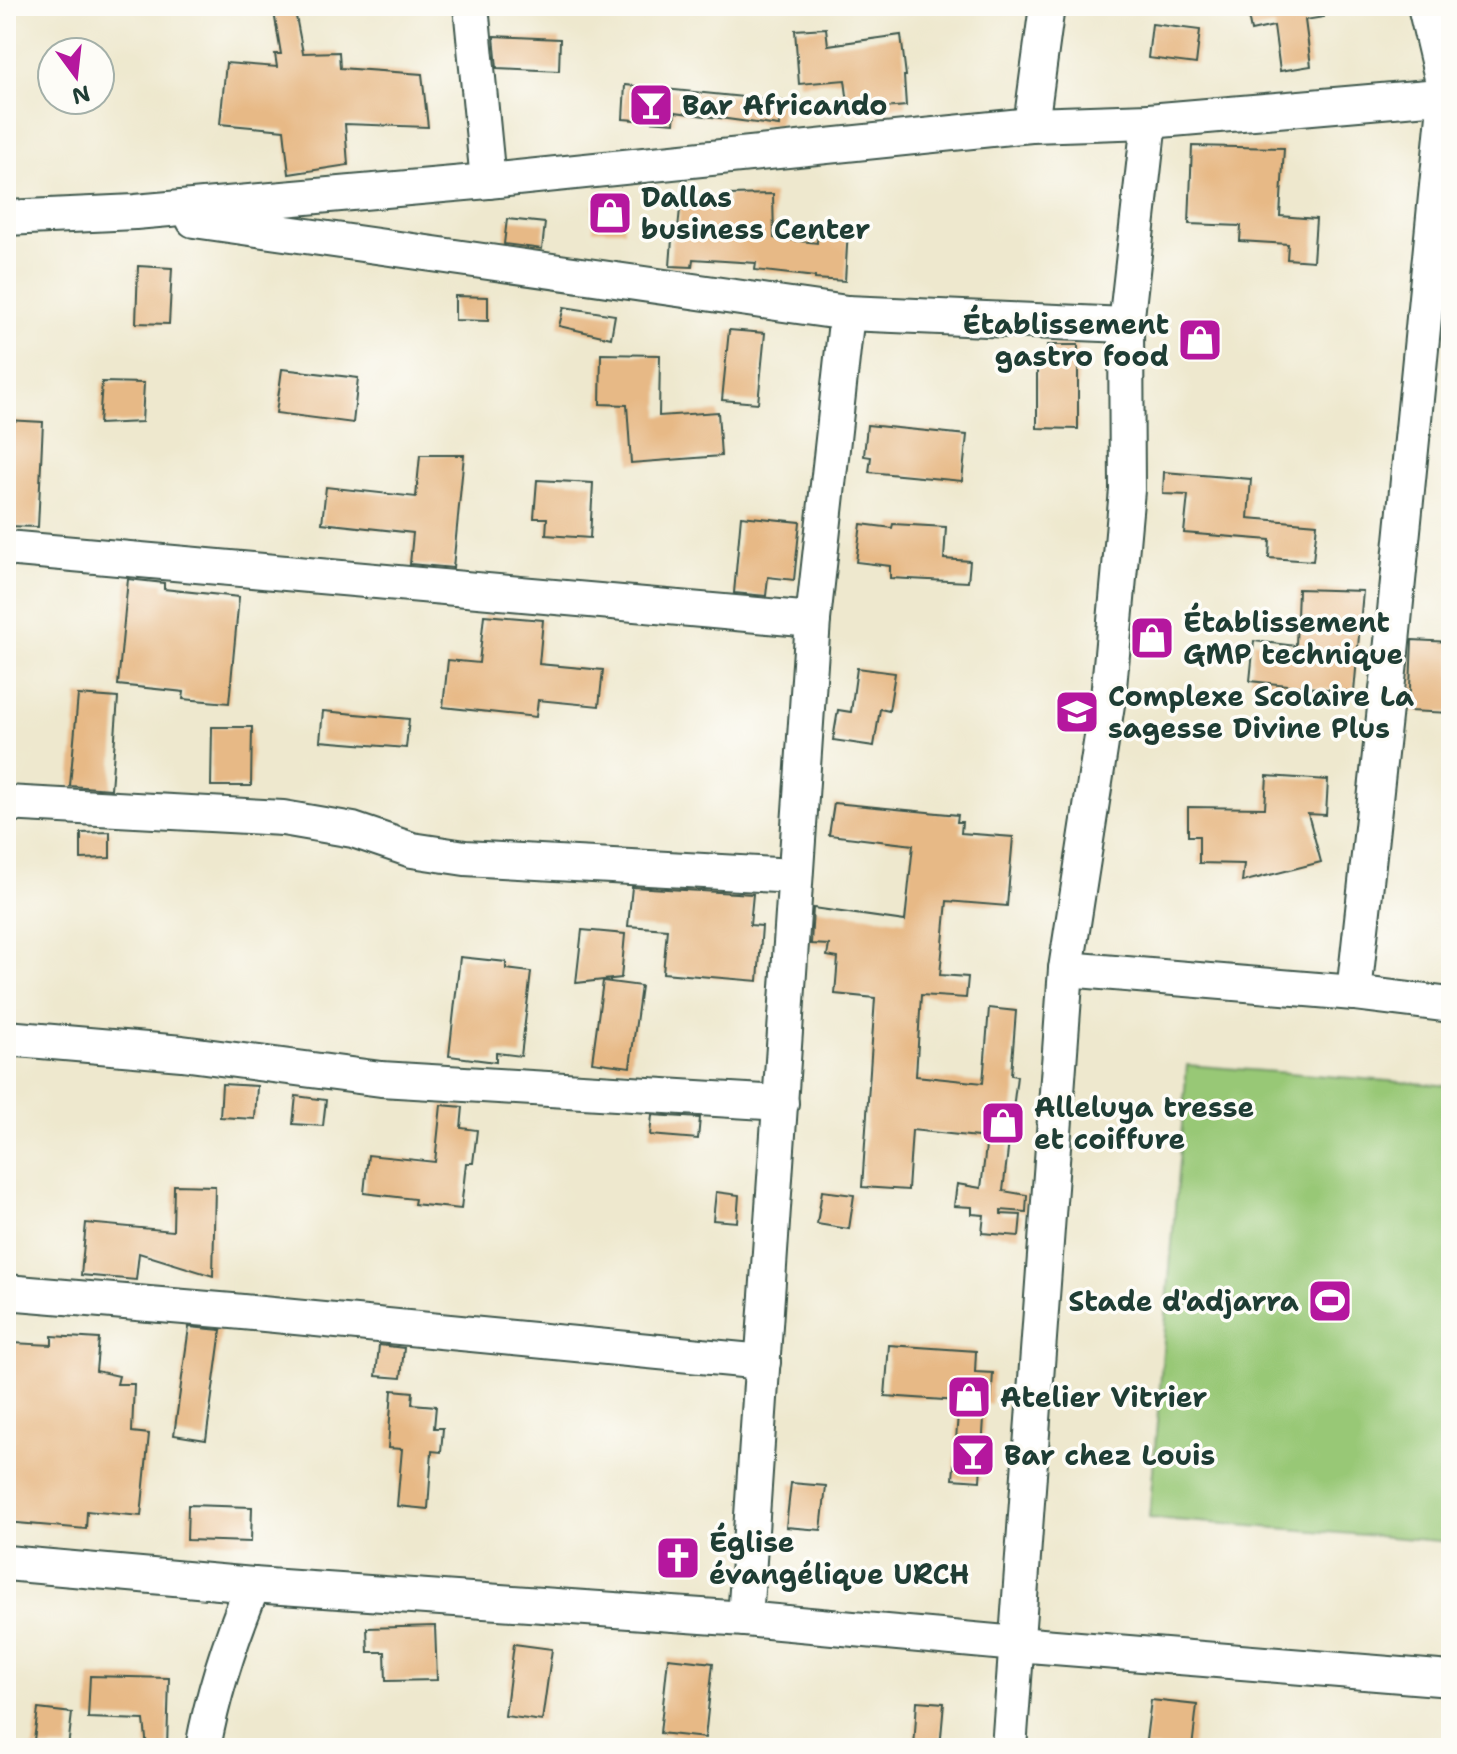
<svg xmlns="http://www.w3.org/2000/svg" width="1457" height="1754" font-family="'Shantell Sans',sans-serif">
<style>
.green{fill:#98c876;stroke:#5c8255;stroke-width:2}
.building{fill:#e7b986}
.lines{fill:none;stroke-linecap:round;stroke-linejoin:round}
.minor-casing{stroke:#3e574b;stroke-width:38}
.minor{stroke:#fff;stroke-width:34}
.labels{text-anchor:middle;dominant-baseline:central;stroke-width:7;stroke-linejoin:round;paint-order:stroke}
.poi-label{font-size:28px;font-weight:bold;fill:#1f3d34;stroke:#fdfcf7;text-anchor:start}
</style>
<rect width="100%" height="100%" fill="#fdfcf7"/>
<filter id="ink" filterUnits="userSpaceOnUse"><feTurbulence type="fractalNoise" baseFrequency=".0125" numOctaves="2"/><feDisplacementMap in="SourceGraphic" scale="16" xChannelSelector="R" yChannelSelector="G"/><feConvolveMatrix kernelMatrix="1 2 1 2 8 2 1 2 1" color-interpolation-filters="sRGB"/></filter>
<filter id="wash" filterUnits="userSpaceOnUse"><feTurbulence type="fractalNoise" baseFrequency=".006" numOctaves="4" result="noise"/><feDisplacementMap in="SourceGraphic" scale="32" xChannelSelector="R" yChannelSelector="G"/><feGaussianBlur stdDeviation="1.8" result="paint"/><feColorMatrix in="noise" values="0 0 0 0 0 0 0 0 0 0 0 0 0 0 0 0 0 1.4 0 .05"/><feComposite in="paint" operator="in"/></filter>
<g filter="url(#wash)">
<rect width="100%" height="100%" fill="#eee8ce"/>
<!-- green -->
<polygon class="green" points="1187,1065 1451,1086 1451,1542 1149,1518"/>
<g id="blocks">
<!-- building -->
<g class="building">
<polygon points="273,6 294,6 303,53 339,52 340,68 422,74 428,127 345,124 348,165 289,174 284,130 220,124 226,63 277,67 275,54 281,54"/>
<polygon points="1246,6 1323,6 1324,17 1305,20 1311,66 1280,71 1274,26 1251,31"/>
<polygon points="1152,24 1200,30 1196,64 1148,58"/>
<polygon points="826,28 828,45 901,35 906,76 904,76 906,106 849,111 845,80 799,84 795,30"/>
<polygon points="494,36 560,39 559,71 497,68"/>
<polygon points="625,85 782,101 779,126 675,112 674,123 623,119"/>
<polygon points="1192,146 1284,148 1280,216 1316,219 1313,261 1287,259 1288,244 1240,241 1241,226 1189,224"/>
<polygon points="773,194 774,238 817,243 818,227 848,229 845,281 815,279 815,277 755,270 756,263 693,259 692,267 670,266 672,239 677,239 681,199 728,204 728,195"/>
<polygon points="593,204 624,205 624,230 593,230"/>
<polygon points="507,219 545,223 542,249 504,244"/>
<polygon points="138,266 172,268 169,324 136,323"/>
<polygon points="455,296 488,297 488,321 455,320"/>
<polygon points="564,307 615,315 611,338 559,326"/>
<polygon points="729,330 765,333 758,403 722,400"/>
<polygon points="1047,345 1078,345 1078,429 1037,428 1037,360 1047,360"/>
<polygon points="601,354 660,355 659,416 718,412 721,456 631,463 627,405 600,404"/>
<polygon points="282,369 358,378 353,423 276,413"/>
<polygon points="102,382 144,383 142,422 99,424"/>
<polygon points="6,420 43,422 38,527 6,526"/>
<polygon points="867,425 967,435 962,481 869,472 871,457 864,456"/>
<polygon points="420,455 464,455 453,568 410,564 413,533 322,523 326,487 416,497"/>
<polygon points="1164,472 1251,479 1248,518 1317,524 1313,561 1269,558 1270,540 1184,533 1188,495 1163,494"/>
<polygon points="537,480 593,483 590,538 546,535 547,518 534,518"/>
<polygon points="741,516 800,522 794,580 768,577 766,596 734,593"/>
<polygon points="861,524 892,528 893,524 946,527 944,559 970,561 968,582 890,578 890,566 856,562"/>
<polygon points="128,579 164,583 164,589 239,597 229,703 183,699 184,692 118,685"/>
<polygon points="1298,589 1363,591 1354,692 1250,681 1254,641 1296,646"/>
<polygon points="484,615 543,620 539,664 603,670 599,706 538,700 536,717 443,707 448,660 479,663"/>
<polygon points="1412,640 1451,642 1451,713 1409,711"/>
<polygon points="857,668 895,673 889,711 880,709 874,746 833,740 838,710 851,712"/>
<polygon points="78,695 118,698 111,789 70,786"/>
<polygon points="323,711 409,719 406,748 320,741"/>
<polygon points="212,727 252,727 251,786 211,786"/>
<polygon points="1267,776 1328,780 1326,815 1308,814 1321,862 1242,882 1244,864 1199,863 1199,836 1188,836 1188,807 1265,808"/>
<polygon points="834,803 958,815 957,822 962,822 961,833 1013,837 1007,906 947,901 940,975 968,977 966,998 921,995 916,1076 983,1083 989,1008 1016,1011 1011,1075 1017,1076 1003,1191 1027,1195 1026,1212 1001,1210 1001,1214 1021,1215 1019,1236 982,1233 984,1215 972,1214 972,1207 954,1206 957,1184 981,1188 987,1138 912,1130 908,1190 862,1187 875,998 835,994 838,958 827,956 829,945 811,944 813,908 905,921 913,845 829,835"/>
<polygon points="110,832 110,858 81,859 81,833"/>
<polygon points="632,887 753,894 750,925 762,926 758,981 663,973 667,929 628,926"/>
<polygon points="582,930 625,934 621,978 576,983"/>
<polygon points="460,957 506,962 506,969 531,972 521,1056 496,1053 496,1062 449,1056"/>
<polygon points="603,981 641,986 630,1067 592,1062"/>
<polygon points="222,1084 257,1086 255,1119 220,1117"/>
<polygon points="296,1096 326,1100 323,1126 293,1124"/>
<polygon points="441,1105 463,1107 461,1128 477,1130 473,1163 466,1163 461,1209 414,1204 415,1199 364,1193 368,1155 435,1162"/>
<polygon points="652,1115 700,1118 698,1139 650,1135"/>
<polygon points="174,1185 215,1186 213,1276 139,1253 136,1280 81,1275 86,1223 173,1231"/>
<polygon points="822,1191 854,1195 849,1229 817,1224"/>
<polygon points="716,1192 739,1195 737,1222 713,1220"/>
<polygon points="189,1327 221,1330 206,1440 174,1435"/>
<polygon points="52,1336 99,1339 96,1371 119,1376 117,1384 134,1384 132,1432 149,1434 141,1516 87,1511 86,1529 6,1522 6,1423 12,1343 52,1345"/>
<polygon points="379,1345 404,1348 401,1378 376,1376"/>
<polygon points="889,1345 976,1351 975,1372 993,1373 991,1404 985,1403 980,1481 953,1479 959,1401 885,1396"/>
<polygon points="392,1390 413,1392 412,1404 436,1406 434,1428 443,1428 441,1452 432,1451 428,1509 397,1506 402,1449 388,1448"/>
<polygon points="791,1483 826,1486 821,1530 786,1527"/>
<polygon points="188,1505 252,1507 251,1542 187,1540"/>
<polygon points="435,1626 437,1680 386,1681 385,1652 368,1652 367,1628"/>
<polygon points="514,1644 552,1649 542,1721 505,1716"/>
<polygon points="668,1658 713,1663 705,1738 660,1733"/>
<polygon points="90,1676 169,1678 167,1748 147,1748 144,1720 88,1718"/>
<polygon points="1151,1700 1197,1705 1192,1748 1145,1748"/>
<polygon points="917,1701 944,1703 940,1748 914,1748"/>
<polygon points="38,1709 72,1713 68,1748 33,1748"/>
</g>
</g>
</g>
<g filter="url(#ink)">
<use href="#blocks" fill-opacity="0" stroke="#3e574b" stroke-width="2"/>
<g class="lines">
<!-- minor casing -->
<g class="minor-casing">
<g id="minor">
<polyline points="471,6 488,181"/>
<polyline points="1031,125 1047,6"/>
<polyline points="6,218 135,212 488,181 1031,125 1149,121 1451,95"/>
<polyline points="194,220 847,313 1126,325"/>
<polyline points="6,548 813,620"/>
<polyline points="6,803 283,818 353,830 412,850 465,858 795,876"/>
<polyline points="1066,969 1354,993 1451,1005"/>
<polyline points="1354,993 1390,662 1446,95 1425,6"/>
<polyline points="6,1038 182,1053 381,1079 781,1103"/>
<polyline points="6,1292 232,1311 763,1362"/>
<polyline points="6,1563 253,1585 745,1619 1017,1644 1451,1679"/>
<polyline points="745,1619 813,620 847,313"/>
<path d="M203 1748C213 1692 231 1638 253 1585"/>
<polyline points="1009,1748 1066,969 1108,698 1127,490 1126,325 1149,121"/>
</g>
</g>
<!-- minor -->
<use href="#minor" class="minor"/>
</g>
</g>
<!-- icons -->
<defs>
<g id="bar-square" transform="scale(2.3)"><rect x="-9" y="-9" width="18" height="18" rx="4" fill="#b5179e" stroke="#fdfcf7"/><path d="M-6-5H6L.8 .8V4.5H3.5V6h-7V4.5H-.8V.8Z" fill="#fff"/></g>
<g id="shop-square" transform="scale(2.3)"><rect x="-9" y="-9" width="18" height="18" rx="4" fill="#b5179e" stroke="#fdfcf7"/><path d="M-5-2.5h2.3a2.7 3.5 0 0 1 5.4 0H5L5.5 6h-11ZM-1.5-2.5h3a1.5 2.3 0 0 0-3 0Z" fill="#fff"/></g>
<g id="school-square" transform="scale(2.3)"><rect x="-9" y="-9" width="18" height="18" rx="4" fill="#b5179e" stroke="#fdfcf7"/><path d="M0-5L7-2L0 1L-7-2ZM-4 1L0 2.5L4 1V4Q0 6-4 4Z" fill="#fff"/></g>
<g id="stadium-square" transform="scale(2.3)"><rect x="-9" y="-9" width="18" height="18" rx="4" fill="#b5179e" stroke="#fdfcf7"/><path d="M0-5a6.5 5 0 1 0 0 10a6.5 5 0 1 0 0-10ZM-3.5-1.8h7v3.6h-7Z" fill="#fff"/></g>
<g id="church-square" transform="scale(2.3)"><rect x="-9" y="-9" width="18" height="18" rx="4" fill="#b5179e" stroke="#fdfcf7"/><path d="M-1.2-6h2.4v3.5h3.3v2.4h-3.3V6h-2.4V-.1h-3.3v-2.4h3.3Z" fill="#fff"/></g>
</defs>
<g fill-rule="evenodd">
<use href="#bar-square" x="651" y="105"/>
<use href="#shop-square" x="610" y="213"/>
<use href="#shop-square" x="1200" y="340"/>
<use href="#shop-square" x="1152" y="638"/>
<use href="#school-square" x="1077" y="712"/>
<use href="#shop-square" x="1003" y="1123"/>
<use href="#stadium-square" x="1330" y="1301"/>
<use href="#shop-square" x="969" y="1397"/>
<use href="#bar-square" x="973" y="1455"/>
<use href="#church-square" x="678" y="1558"/>
</g>
<g class="labels">
<!-- poi labels -->
<g class="poi-label">
<text x="682" y="105">Bar Africando</text>
<text x="641" y="197">Dallas<tspan x="641" dy="32">business Center</tspan></text>
<text x="1169" y="324" text-anchor="end">Établissement<tspan x="1169" dy="32">gastro food</tspan></text>
<text x="1183" y="622">Établissement<tspan x="1183" dy="32">GMP technique</tspan></text>
<text x="1108" y="696">Complexe Scolaire La<tspan x="1108" dy="32">sagesse Divine Plus</tspan></text>
<text x="1034" y="1107">Alleluya tresse<tspan x="1034" dy="32">et coiffure</tspan></text>
<text x="1299" y="1301" text-anchor="end">Stade d'adjarra</text>
<text x="1000" y="1397">Atelier Vitrier</text>
<text x="1004" y="1455">Bar chez Louis</text>
<text x="709" y="1542">Église<tspan x="709" dy="32">évangélique URCH</tspan></text>
</g>
</g>
<!-- margin -->
<rect width="1457" height="1754" fill="none" stroke="#fdfcf7" stroke-width="32"/>
<!-- north arrow -->
<g transform="translate(76 76) rotate(165)"><circle r="38" fill="#fdfcf7" stroke="#a4b0a9" stroke-width="2"/>
<path d="M0-6L14 30L0 20L-14 30Z" fill="#b5179e"/>
<text y="-12" font-size="22" font-weight="bold" text-anchor="middle" fill="#1f3d34">N</text>
</g>
</svg>
